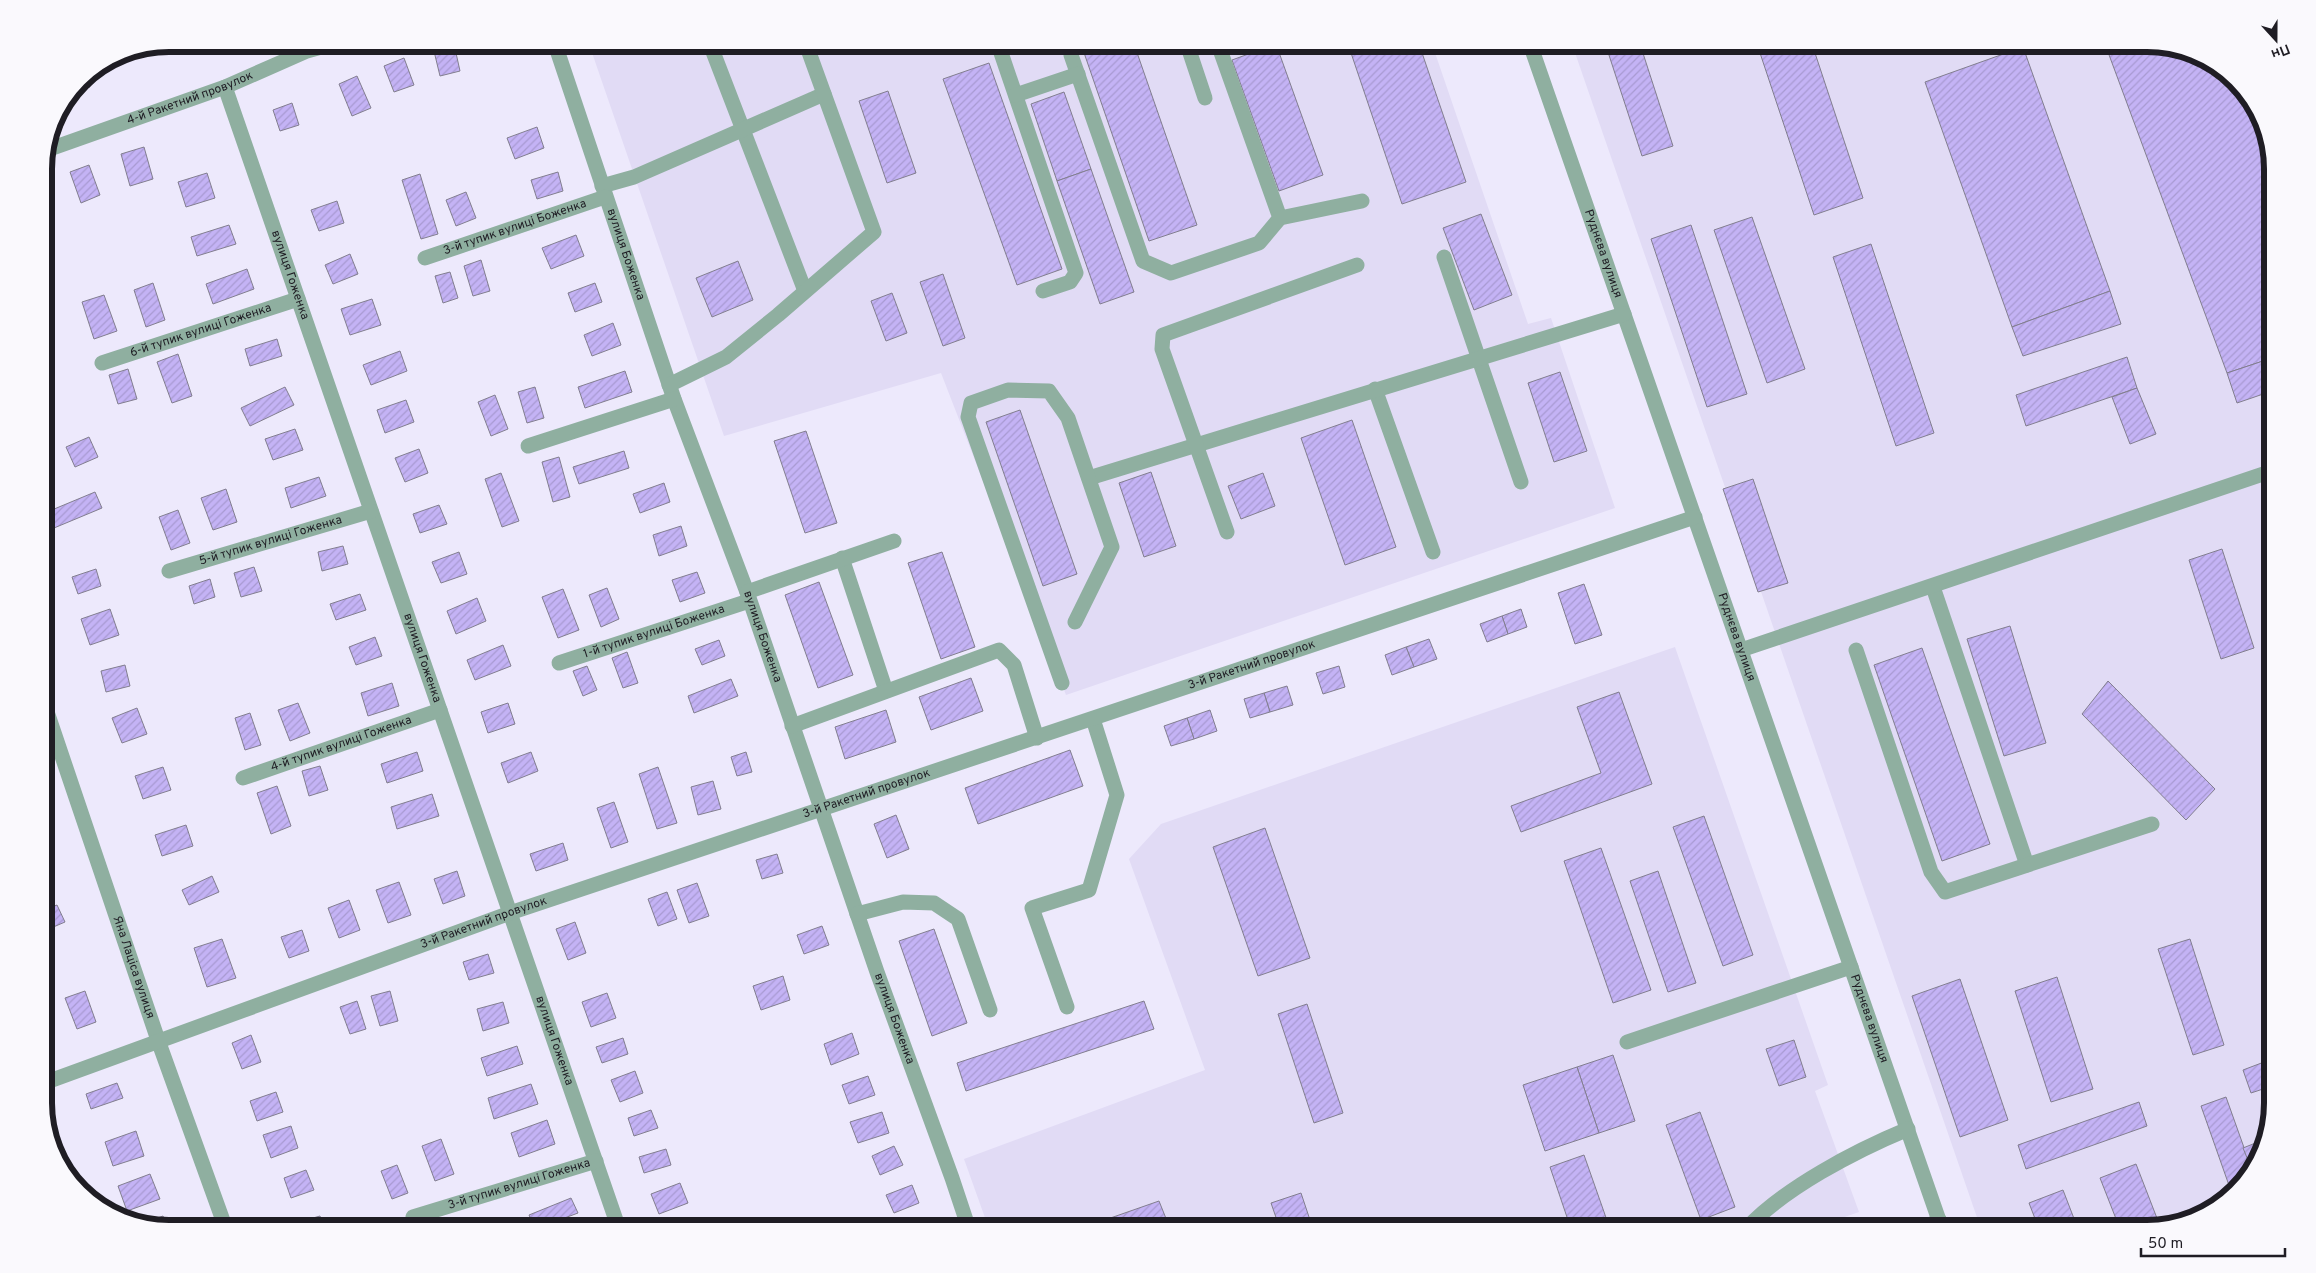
<svg xmlns="http://www.w3.org/2000/svg" width="2316" height="1273" font-family="Overpass,sans-serif">
<style>
.built{fill:#e1dbf5}
.building{fill:url(#building-hatch);stroke:#827e8f}
.lines{fill:none;stroke-linecap:round;stroke-linejoin:round}
.minor{stroke:#8fafa0;stroke-width:15}
.labels{text-anchor:middle;dominant-baseline:central;stroke-width:4.5;stroke-linejoin:round;paint-order:stroke}
.street-label{font-size:12px;fill:#1f1d24;stroke:#faf9fd}
.rim{fill:none;stroke:#1f1d24;stroke-width:6}
</style>
<defs>
<pattern id="building-hatch" width="6" height="6" patternUnits="userSpaceOnUse" patternTransform="scale(1.25)"><rect width="6" height="6" fill="#c4b3f5"/><path d="M-1 1l2-2M0 6l6-6M5 7l2-2" fill="none" stroke="#a89ad2"/></pattern>
</defs>
<rect width="100%" height="100%" fill="#ede9fc"/>
<!-- built -->
<g class="built">
<polygon points="589,44 1432,44 1528,324 1551,318 1615,508 1066,695 941,373 724,436"/>
<polygon points="1572,44 2147,44 2209,60 2255,106 2272,161 2272,1104 2256,1166 2210,1212 2147,1229 1981,1229"/>
<polygon points="1675,647 1828,1085 1815,1091 1859,1212 1810,1229 989,1229 964,1159 1205,1070 1129,859 1161,824"/>
</g>
<!-- building -->
<g class="building">
<polygon points="449,44 454,44 460,71 440,76 433,47"/>
<polygon points="488,44 510,44 510,46 491,52"/>
<polygon points="1081,44 1134,44 1197,225 1149,241"/>
<polygon points="1276,44 1323,175 1279,191 1232,60"/>
<polygon points="1348,44 1419,44 1466,182 1402,204"/>
<polygon points="1612,44 1640,44 1673,146 1642,156 1606,46"/>
<polygon points="1757,44 1812,44 1863,198 1814,215"/>
<polygon points="2105,44 2147,44 2209,60 2255,106 2272,161 2272,358 2227,373"/>
<polygon points="2023,47 2110,291 2012,327 1925,82"/>
<polygon points="404,58 414,85 394,92 384,66"/>
<polygon points="989,63 1062,269 1017,285 943,79"/>
<polygon points="87,76 90,87 73,91 81,80"/>
<polygon points="357,76 371,108 352,116 339,84"/>
<polygon points="888,91 916,173 887,183 859,101"/>
<polygon points="1064,92 1091,169 1057,181 1031,104"/>
<polygon points="292,103 299,125 280,131 273,110"/>
<polygon points="537,127 544,148 515,159 507,138"/>
<polygon points="144,147 153,179 130,186 121,154"/>
<polygon points="89,165 100,195 81,203 70,172"/>
<polygon points="1091,169 1134,292 1100,304 1057,181"/>
<polygon points="558,172 563,191 537,199 531,180"/>
<polygon points="207,173 215,198 186,207 178,182"/>
<polygon points="420,174 438,234 421,239 402,180"/>
<polygon points="466,192 476,218 456,226 446,200"/>
<polygon points="337,201 344,223 319,231 311,210"/>
<polygon points="1481,214 1512,295 1474,310 1443,228"/>
<polygon points="1752,217 1805,369 1767,383 1714,230"/>
<polygon points="229,225 236,244 197,256 191,237"/>
<polygon points="1691,225 1747,394 1707,407 1651,239"/>
<polygon points="576,235 584,256 551,269 542,248"/>
<polygon points="1871,244 1934,433 1896,446 1833,257"/>
<polygon points="350,254 358,274 333,284 325,265"/>
<polygon points="481,260 490,291 473,296 464,266"/>
<polygon points="738,261 753,300 712,317 696,278"/>
<polygon points="247,269 254,289 213,304 206,284"/>
<polygon points="450,272 458,298 443,303 435,276"/>
<polygon points="943,274 965,338 943,346 920,282"/>
<polygon points="153,283 165,320 146,327 134,290"/>
<polygon points="595,283 602,302 575,312 568,293"/>
<polygon points="2110,291 2121,324 2023,356 2012,327"/>
<polygon points="892,293 907,333 886,341 871,301"/>
<polygon points="104,295 117,331 94,339 82,302"/>
<polygon points="372,299 381,325 350,335 341,309"/>
<polygon points="613,323 621,345 592,356 584,335"/>
<polygon points="277,339 282,356 250,366 245,349"/>
<polygon points="400,351 407,371 371,385 363,365"/>
<polygon points="178,354 192,396 172,403 157,362"/>
<polygon points="2127,357 2137,388 2026,426 2016,395"/>
<polygon points="2272,358 2272,391 2237,403 2227,373"/>
<polygon points="128,369 137,399 118,404 109,375"/>
<polygon points="625,371 632,392 585,408 578,387"/>
<polygon points="1560,372 1587,451 1554,462 1528,383"/>
<polygon points="285,387 294,405 250,426 241,408"/>
<polygon points="535,387 544,418 527,423 518,392"/>
<polygon points="2137,388 2156,434 2130,444 2112,397"/>
<polygon points="495,395 508,429 491,436 478,402"/>
<polygon points="406,400 414,422 385,433 377,410"/>
<polygon points="1020,410 1077,574 1043,586 986,422"/>
<polygon points="1352,420 1396,547 1345,565 1301,438"/>
<polygon points="295,429 303,450 273,460 265,439"/>
<polygon points="806,431 837,523 805,533 774,441"/>
<polygon points="89,437 98,457 75,467 66,447"/>
<polygon points="419,449 428,473 405,482 395,458"/>
<polygon points="624,451 629,468 579,484 573,467"/>
<polygon points="559,457 570,497 553,502 542,462"/>
<polygon points="1151,472 1176,546 1144,557 1119,483"/>
<polygon points="501,473 519,521 502,527 485,479"/>
<polygon points="1263,473 1275,506 1241,519 1228,486"/>
<polygon points="319,477 326,496 291,508 285,488"/>
<polygon points="1753,479 1788,583 1758,592 1723,489"/>
<polygon points="664,483 670,502 640,513 633,494"/>
<polygon points="226,489 237,522 213,530 201,498"/>
<polygon points="95,492 102,508 54,528 47,512"/>
<polygon points="439,505 447,524 420,533 413,514"/>
<polygon points="178,510 190,543 171,550 159,517"/>
<polygon points="681,526 687,546 659,556 653,535"/>
<polygon points="343,546 348,564 322,571 318,552"/>
<polygon points="2222,549 2254,648 2221,659 2189,560"/>
<polygon points="459,552 467,574 441,583 432,562"/>
<polygon points="942,552 975,647 941,659 908,563"/>
<polygon points="254,567 262,591 241,597 234,573"/>
<polygon points="96,569 101,586 78,594 72,577"/>
<polygon points="697,572 705,593 680,602 672,580"/>
<polygon points="210,579 215,597 194,604 189,586"/>
<polygon points="819,582 853,675 818,688 785,595"/>
<polygon points="1584,584 1602,635 1575,644 1558,593"/>
<polygon points="607,588 619,619 601,627 589,595"/>
<polygon points="563,589 579,630 558,638 542,597"/>
<polygon points="360,594 366,610 336,620 330,604"/>
<polygon points="477,598 486,621 456,634 447,611"/>
<polygon points="110,609 119,635 90,645 81,619"/>
<polygon points="1521,609 1527,627 1508,634 1502,616"/>
<polygon points="1502,616 1508,634 1487,642 1480,624"/>
<polygon points="2010,626 2046,743 2004,756 1967,639"/>
<polygon points="375,637 382,656 356,665 349,647"/>
<polygon points="1429,639 1437,659 1414,667 1406,647"/>
<polygon points="719,640 725,656 702,665 695,649"/>
<polygon points="503,645 511,666 475,680 467,660"/>
<polygon points="1406,647 1414,667 1392,675 1385,655"/>
<polygon points="1922,648 1990,844 1942,861 1874,665"/>
<polygon points="627,652 638,683 623,688 612,658"/>
<polygon points="125,665 130,686 106,692 101,671"/>
<polygon points="587,666 597,690 583,696 573,671"/>
<polygon points="1339,666 1345,687 1323,694 1316,673"/>
<polygon points="971,678 983,711 931,730 919,697"/>
<polygon points="731,679 738,696 694,713 688,696"/>
<polygon points="2108,681 2215,789 2186,820 2082,714"/>
<polygon points="392,683 399,706 368,716 361,693"/>
<polygon points="1287,686 1293,705 1270,712 1264,693"/>
<polygon points="1619,692 1652,784 1521,832 1511,806 1601,773 1577,707"/>
<polygon points="1264,693 1270,712 1250,718 1244,699"/>
<polygon points="298,703 310,733 290,741 278,710"/>
<polygon points="508,703 515,724 488,733 481,712"/>
<polygon points="137,708 147,734 122,743 112,718"/>
<polygon points="886,710 896,742 845,759 835,727"/>
<polygon points="1210,710 1217,731 1194,739 1187,718"/>
<polygon points="250,713 261,745 245,750 235,718"/>
<polygon points="1187,718 1194,739 1171,746 1164,726"/>
<polygon points="1070,750 1083,786 978,824 965,788"/>
<polygon points="417,752 423,771 387,783 381,764"/>
<polygon points="531,752 538,771 508,783 501,763"/>
<polygon points="746,752 752,772 737,776 731,757"/>
<polygon points="320,766 328,790 309,796 302,771"/>
<polygon points="163,767 171,790 143,799 135,776"/>
<polygon points="658,767 677,823 657,829 639,774"/>
<polygon points="713,781 721,809 698,815 691,787"/>
<polygon points="277,786 291,826 271,834 257,793"/>
<polygon points="432,794 439,816 397,829 391,807"/>
<polygon points="614,802 628,842 611,848 597,808"/>
<polygon points="896,815 909,849 887,858 874,824"/>
<polygon points="1704,816 1753,955 1723,966 1673,827"/>
<polygon points="186,825 193,846 162,856 155,835"/>
<polygon points="1265,828 1310,958 1258,976 1213,847"/>
<polygon points="563,843 568,860 536,871 530,854"/>
<polygon points="1601,848 1651,990 1613,1003 1564,861"/>
<polygon points="777,854 783,873 762,879 756,860"/>
<polygon points="457,871 465,896 443,904 434,879"/>
<polygon points="1658,871 1696,983 1668,992 1630,881"/>
<polygon points="212,876 219,892 189,905 182,890"/>
<polygon points="399,882 411,915 388,923 376,890"/>
<polygon points="697,883 709,916 689,923 677,890"/>
<polygon points="667,892 677,919 658,926 648,899"/>
<polygon points="349,900 360,930 339,938 328,908"/>
<polygon points="57,905 65,922 44,931 44,910"/>
<polygon points="575,922 586,953 568,960 556,929"/>
<polygon points="822,926 829,945 804,954 797,935"/>
<polygon points="934,929 967,1023 932,1036 899,941"/>
<polygon points="302,930 309,951 289,958 281,937"/>
<polygon points="222,939 236,978 207,987 194,948"/>
<polygon points="2190,939 2224,1045 2193,1055 2158,949"/>
<polygon points="488,954 494,973 469,980 463,962"/>
<polygon points="783,976 790,1000 761,1010 753,986"/>
<polygon points="2057,977 2093,1089 2051,1102 2015,991"/>
<polygon points="1960,979 2008,1120 1960,1137 1912,996"/>
<polygon points="85,991 96,1022 77,1029 65,998"/>
<polygon points="390,991 398,1021 380,1026 371,996"/>
<polygon points="607,993 616,1018 591,1027 582,1002"/>
<polygon points="357,1001 366,1029 350,1034 340,1007"/>
<polygon points="1144,1001 1154,1029 966,1091 957,1063"/>
<polygon points="503,1002 509,1023 483,1031 477,1009"/>
<polygon points="1307,1004 1343,1113 1314,1123 1278,1014"/>
<polygon points="44,1012 53,1038 44,1041"/>
<polygon points="852,1033 859,1054 831,1065 824,1044"/>
<polygon points="251,1035 261,1062 242,1069 232,1043"/>
<polygon points="623,1038 628,1054 602,1063 596,1047"/>
<polygon points="1794,1040 1806,1077 1779,1086 1766,1049"/>
<polygon points="517,1046 523,1064 487,1076 481,1058"/>
<polygon points="1613,1055 1635,1121 1599,1133 1577,1067"/>
<polygon points="2272,1059 2272,1086 2251,1093 2243,1070"/>
<polygon points="1577,1067 1599,1133 1545,1151 1523,1085"/>
<polygon points="635,1071 643,1093 620,1102 611,1080"/>
<polygon points="868,1076 875,1095 849,1104 842,1085"/>
<polygon points="117,1083 123,1098 91,1109 86,1094"/>
<polygon points="531,1084 538,1104 494,1119 488,1098"/>
<polygon points="276,1092 283,1112 257,1121 250,1101"/>
<polygon points="2226,1097 2252,1170 2231,1191 2201,1106"/>
<polygon points="2139,1102 2147,1126 2026,1169 2018,1145"/>
<polygon points="651,1110 658,1128 634,1136 628,1118"/>
<polygon points="882,1112 889,1133 858,1143 850,1122"/>
<polygon points="1700,1112 1735,1207 1701,1220 1666,1125"/>
<polygon points="547,1120 555,1144 519,1157 511,1133"/>
<polygon points="291,1126 298,1148 271,1158 263,1135"/>
<polygon points="136,1131 144,1156 113,1166 105,1142"/>
<polygon points="441,1139 454,1174 435,1181 422,1146"/>
<polygon points="2263,1140 2256,1166 2252,1170 2243,1148"/>
<polygon points="894,1146 903,1165 880,1175 872,1156"/>
<polygon points="666,1149 671,1165 644,1173 639,1157"/>
<polygon points="1584,1155 1610,1229 1571,1229 1550,1167"/>
<polygon points="2136,1164 2160,1226 2147,1229 2120,1229 2100,1178"/>
<polygon points="397,1165 408,1193 392,1199 381,1171"/>
<polygon points="306,1170 314,1190 291,1198 284,1178"/>
<polygon points="150,1174 160,1199 127,1211 118,1186"/>
<polygon points="680,1183 688,1203 659,1214 651,1194"/>
<polygon points="912,1185 919,1203 894,1213 886,1195"/>
<polygon points="2063,1190 2078,1229 2039,1229 2029,1203"/>
<polygon points="1301,1193 1313,1229 1280,1229 1271,1203"/>
<polygon points="571,1198 578,1213 535,1229 529,1215"/>
<polygon points="1159,1201 1169,1226 1160,1229 1079,1229"/>
<polygon points="163,1216 168,1229 145,1223"/>
<polygon points="320,1216 324,1229 301,1229 299,1222"/>
<polygon points="474,1222 476,1229 461,1229 460,1227"/>
<polygon points="691,1222 694,1229 668,1229"/>
<polygon points="918,1223 920,1229 901,1229"/>
</g>
<g class="lines">
<!-- minor -->
<g class="minor">
<path id="s1" d="M555 44 674 399 747 592 877 972 952 1178 969 1229"/>
<polyline points="710,44 805,291"/>
<polyline points="998,44 1076,273 1070,282 1043,291"/>
<polyline points="1194,44 1190,53 1205,98"/>
<polyline points="1218,44 1280,218"/>
<path id="s2" d="M1530 44 1942 1229"/>
<polyline points="1071,55 1143,261 1171,273 1259,243 1280,218 1362,201"/>
<path id="s3" d="M225 87 619 1229"/>
<polyline points="1016,95 1078,74"/>
<path id="s4" d="M47 150 225 87 307 51 332 44"/>
<polyline points="602,186 634,177 824,94"/>
<polyline points="1444,257 1521,482"/>
<path id="s5" d="M425 258 605 197"/>
<path id="s6" d="M102 363 298 299"/>
<polyline points="669,385 726,357 778,315 874,232 806,44"/>
<polyline points="1375,389 1433,552"/>
<polyline points="528,446 674,399"/>
<polyline points="1089,478 1624,314"/>
<polyline points="1227,532 1162,349 1163,335 1357,265"/>
<polyline points="842,558 886,691"/>
<path id="s7" d="M169 571 371 511"/>
<polyline points="1933,587 2027,865"/>
<polyline points="747,592 894,541"/>
<polyline points="1741,650 2272,471"/>
<polyline points="1856,650 1931,872 1945,892 2152,824"/>
<path id="s8" d="M559 663 749 601"/>
<polyline points="1062,683 968,417 971,403 1008,390 1049,391 1068,418 1112,547 1075,622"/>
<path id="s9" d="M44 703 159 1043 226 1229"/>
<polyline points="792,726 999,650 1014,665 1037,738"/>
<path id="s10" d="M243 778 440 710"/>
<polyline points="857,914 903,902 934,903 958,919 990,1010"/>
<polyline points="1067,1007 1032,908 1089,890 1117,795 1093,719"/>
<polyline points="1627,1042 1851,967"/>
<path id="s11" d="M44 1083 510 913 1695 517"/>
<path id="s12" d="M413 1217 596 1161"/>
<path d="M1746 1229C1784 1188 1855 1151 1908 1129"/>
<polyline points="1916,1229 1940,1221"/>
</g>
</g>
<g class="labels">
<!-- street labels -->
<g class="street-label">
<text stroke="none"><textPath href="#s4" startOffset="152">4-й Ракетний провулок</textPath></text>
<text stroke="none"><textPath href="#s5" startOffset="95">3-й тупик вулиці Боженка</textPath></text>
<text stroke="none"><textPath href="#s2" startOffset="222">Руднєва вулиця</textPath></text>
<text stroke="none"><textPath href="#s1" startOffset="222">вулиця Боженка</textPath></text>
<text stroke="none"><textPath href="#s3" startOffset="199">вулиця Гоженка</textPath></text>
<text stroke="none"><textPath href="#s6" startOffset="104">6-й тупик вулиці Гоженка</textPath></text>
<text stroke="none"><textPath href="#s7" startOffset="106">5-й тупик вулиці Гоженка</textPath></text>
<text stroke="none"><textPath href="#s8" startOffset="100">1-й тупик вулиці Боженка</textPath></text>
<text stroke="none"><textPath href="#s2" startOffset="628">Руднєва вулиця</textPath></text>
<text stroke="none"><textPath href="#s1" startOffset="628">вулиця Боженка</textPath></text>
<text stroke="none"><textPath href="#s3" startOffset="604">вулиця Гоженка</textPath></text>
<text stroke="none"><textPath href="#s11" startOffset="1278">3-й Ракетний провулок</textPath></text>
<text stroke="none"><textPath href="#s10" startOffset="104">4-й тупик вулиці Гоженка</textPath></text>
<text stroke="none"><textPath href="#s11" startOffset="872">3-й Ракетний провулок</textPath></text>
<text stroke="none"><textPath href="#s11" startOffset="468">3-й Ракетний провулок</textPath></text>
<text stroke="none"><textPath href="#s9" startOffset="279">Яна Лаціса вулиця</textPath></text>
<text stroke="none"><textPath href="#s1" startOffset="1032">вулиця Боженка</textPath></text>
<text stroke="none"><textPath href="#s2" startOffset="1032">Руднєва вулиця</textPath></text>
<text stroke="none"><textPath href="#s3" startOffset="1009">вулиця Гоженка</textPath></text>
<text stroke="none"><textPath href="#s12" startOffset="111">3-й тупик вулиці Гоженка</textPath></text>
</g>
</g>
<!-- crop -->
<path d="M0 0H2316V1273H0ZM169 52H2147A117 117 0 0 1 2264 169V1103A117 117 0 0 1 2147 1220H169A117 117 0 0 1 52 1103V169A117 117 0 0 1 169 52Z" fill="#faf9fd" fill-rule="evenodd"/>
<path class="rim" d="M169 52H2147A117 117 0 0 1 2264 169V1103A117 117 0 0 1 2147 1220H169A117 117 0 0 1 52 1103V169A117 117 0 0 1 169 52Z"/>
<!-- north arrow -->
<g transform="translate(2276 40) rotate(159)" stroke="#faf9fd" stroke-width="4" paint-order="stroke">
<path d="M0-4L9 19L0 12L-9 19Z" fill="#1f1d24"/>
<text y="-8" font-size="14" font-weight="bold" text-anchor="middle" fill="#1f1d24">Пн</text>
</g>
<!-- scale -->
<path d="M2141 1248v8h144v-8" fill="none" stroke="#1f1d24" stroke-width="2.5"/>
<text x="2148" y="1248" font-size="15" fill="#1f1d24" stroke="#faf9fd" stroke-width="4" paint-order="stroke">50 m</text>
</svg>
